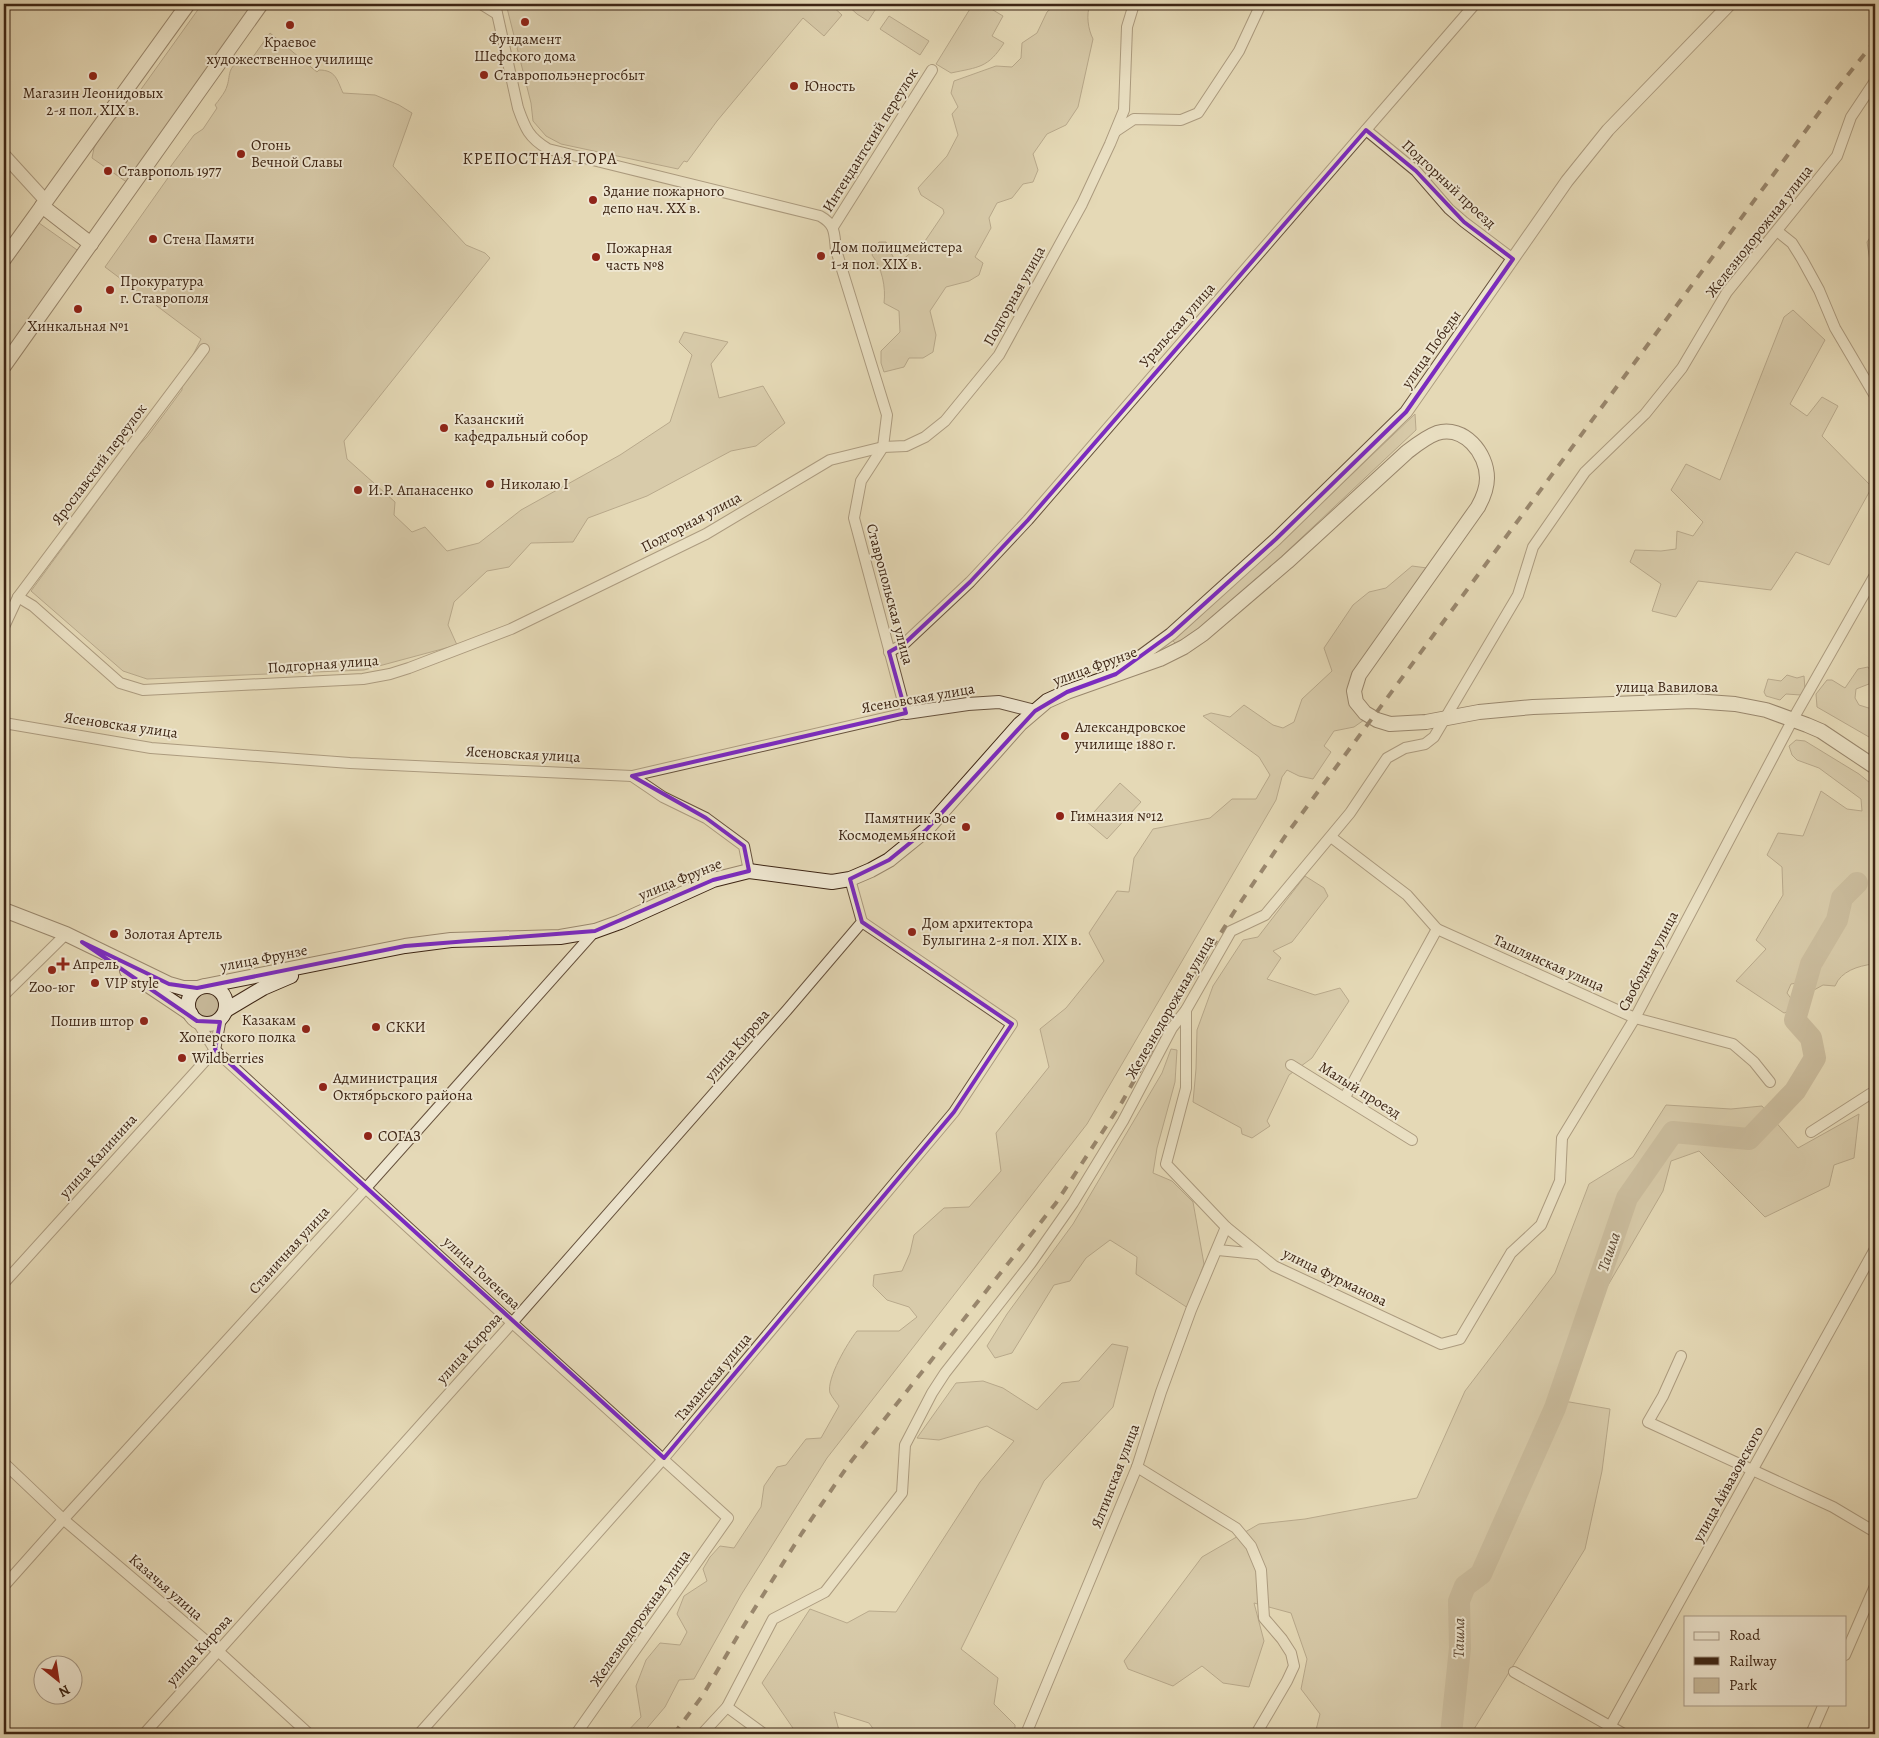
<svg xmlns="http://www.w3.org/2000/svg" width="1879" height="1738" font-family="Alegreya,serif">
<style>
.green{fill:#c8ba9b;stroke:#827058}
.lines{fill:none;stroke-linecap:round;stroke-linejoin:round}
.river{stroke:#ac9c80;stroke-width:22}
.minor-casing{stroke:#67523d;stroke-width:12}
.tertiary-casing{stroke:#67523d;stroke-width:14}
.secondary-casing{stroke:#3d2514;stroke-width:16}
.minor{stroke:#eee6d0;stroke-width:10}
.tertiary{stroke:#eee6d0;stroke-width:12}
.secondary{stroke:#eee6d0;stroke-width:14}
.rail{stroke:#3d2514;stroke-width:4;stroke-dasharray:9 9;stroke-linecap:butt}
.marked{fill:none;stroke:#7b2cbf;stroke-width:4;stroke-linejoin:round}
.poi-dot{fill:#8f2418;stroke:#eee6d0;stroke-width:2}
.labels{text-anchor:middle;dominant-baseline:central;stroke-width:4;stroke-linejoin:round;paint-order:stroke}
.poi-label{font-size:15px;fill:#3d2514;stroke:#eee6d0;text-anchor:start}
.street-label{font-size:15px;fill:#3d2514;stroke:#eee6d0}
.neighbourhood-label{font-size:16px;letter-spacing:1px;fill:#3d2514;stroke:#eee6d0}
.water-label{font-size:16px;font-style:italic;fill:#5e4934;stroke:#eee6d0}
</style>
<rect width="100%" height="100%" fill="#e5d9b7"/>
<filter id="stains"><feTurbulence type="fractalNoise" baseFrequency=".004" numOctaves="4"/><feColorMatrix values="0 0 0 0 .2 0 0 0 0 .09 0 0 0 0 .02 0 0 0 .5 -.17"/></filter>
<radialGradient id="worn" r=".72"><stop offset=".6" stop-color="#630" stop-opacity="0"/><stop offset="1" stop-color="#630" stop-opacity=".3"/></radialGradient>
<!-- green -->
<g class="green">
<polygon points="202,4 253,4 128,183 92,158 94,148 106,125 116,118 120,108 126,100 137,95"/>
<polygon points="506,4 830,4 842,15 824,36 803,18 717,121 687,162 684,161 678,169 561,144 546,136 533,121 531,103"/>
<polygon points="846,4 879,4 868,21 857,14"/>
<path d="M973 4H983L1003 16 992 36 1004 43C988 68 979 67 951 73L936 64Z"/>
<path d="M1056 4H1090C1086 15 1088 29 1093 39L1078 107 1066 125 1047 134 1033 154 1038 170 1033 182 1023 184 1012 198 997 203 989 218 991 228 975 257 983 263 979 275 969 281 946 287 930 311 936 335 933 352 923 358H909L904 367 884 372 881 363V351L900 332 899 311 884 303C886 287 882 268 872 255L874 249 879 242H886L894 259 900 262 915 249 923 244 944 213 943 209 921 195 918 188 947 156 958 135 952 114 958 107 951 93 954 81 996 66 1012 67 1021 58 1022 43 1037 33 1047 12Z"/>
<polygon points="889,16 929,41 920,55 880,29"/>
<path d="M270 33 317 72 319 70C336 70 337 80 343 93L375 95 399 105 412 113 393 166 466 245 485 253 490 258 344 441 347 459 395 502 394 515 412 532 425 527 447 551 479 543 521 510 620 455 670 422 692 355 679 342 684 332 728 342 711 364 719 398 763 386 785 423 756 446 731 451 647 496 588 518 573 542 531 543 509 567 487 571 454 602 448 625 457 645 364 670 147 679 123 671 31 591 120 470 127 456 147 437 182 390V370L193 355 201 339 105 267 170 175 168 174 171 166 194 135 203 129 217 108 215 105C219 100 222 96 225 91 232 77 225 69 241 60L250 61Z"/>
<polygon points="39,223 80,252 4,356 4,272"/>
<polygon points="1875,230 1875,293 1867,242"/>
<polygon points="1793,310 1825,340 1790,404 1807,416 1822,397 1838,406 1822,436 1872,487 1829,565 1796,552 1771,590 1698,581 1676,617 1652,611 1661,584 1630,562 1635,550 1661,551 1676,549 1677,531 1693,536 1703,522 1671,490 1686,464 1720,480 1784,317"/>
<polygon points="1415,414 1416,430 1282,556 1202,626 1176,644 1173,641 1279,544"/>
<path d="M1412 566 1427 568 1355 674 1364 720 1354 727 1334 731 1324 746 1331 752 1313 779 1299 776 1287 770 1282 777 1276 800 1087 1124 827 1458 741 1595 694 1679 679 1680 665 1707 642 1734H625L641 1717 636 1686 646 1660 660 1643 680 1645 687 1632 677 1614 684 1596 707 1581 703 1569 710 1557 720 1546 734 1548 761 1507 764 1486 777 1467 786 1465 806 1439 821 1438 839 1406C836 1402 832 1397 830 1393 826 1379 848 1342 857 1331H899L917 1317 909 1307 887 1300 873 1286 874 1275 902 1271 910 1253 914 1235 944 1208 969 1207 1001 1171 996 1133 1049 1067 1040 1029 1066 1008 1104 961 1089 933 1117 891 1129 892 1134 858 1153 829 1210 818 1232 799H1256L1270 775 1259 757 1203 716 1211 713 1230 717 1244 705 1273 725 1283 728 1294 722 1302 699 1332 671 1324 648 1353 605 1369 592 1386 588Z"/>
<polygon points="1868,667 1872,673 1874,682 1856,689 1855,698 1859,705 1875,710 1875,738 1869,737 1817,707 1816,694 1827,680 1832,680 1845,688 1858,669"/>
<polygon points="1787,675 1797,678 1804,676 1805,689 1801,695 1786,694 1780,700 1766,696 1764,692 1768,679 1781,681"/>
<path d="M1796 740 1805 741 1859 774 1875 787V840C1868 848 1871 861 1873 871H1875V911L1870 922 1875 940 1873 964C1858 966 1841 971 1835 986L1823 985 1814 990 1803 982 1791 984 1787 993 1798 1008 1784 1013 1736 981 1766 949 1756 940 1783 895 1782 867 1767 855 1778 833 1803 836 1821 791 1847 809 1862 811 1861 799 1819 768 1797 760 1792 755 1789 746Z"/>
<polygon points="1120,783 1141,802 1107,839 1086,821"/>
<polygon points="1305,876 1324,888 1328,896 1292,942 1273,951 1281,958 1267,979 1315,995 1340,988 1349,1001 1312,1058 1289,1075 1267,1121 1270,1126 1252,1138 1242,1134 1241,1128 1193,1102 1196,1069 1197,1030 1213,986 1243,940 1258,937"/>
<circle cx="208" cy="1006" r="14"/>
<polygon points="1171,1049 1177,1050 1175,1082 1157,1148 1153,1173 1172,1181 1193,1202 1204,1264 1188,1308 1136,1274 1137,1257 1110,1240 1086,1258 1070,1281 1054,1285 1012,1353 995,1358 987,1346 1007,1314 1073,1224 1162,1073"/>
<polygon points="1666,1105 1731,1109 1762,1106 1798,1148 1859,1114 1854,1158 1834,1165 1829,1186 1765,1217 1699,1151 1671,1161 1663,1191 1576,1340 1552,1399 1610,1409 1602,1471 1585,1549 1471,1734 1315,1734 1320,1714 1301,1689 1307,1659 1291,1613 1254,1603 1264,1641 1249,1687 1223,1683 1202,1666 1173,1686 1128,1669 1124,1661 1202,1557 1259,1524 1305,1519 1417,1498 1465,1391 1555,1273 1589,1184 1633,1157"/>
<polygon points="1112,1344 1128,1347 1113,1407 1044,1481 961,1649 998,1678 994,1704 1015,1725 1015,1734 877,1734 869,1723 834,1712 840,1734 797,1734 762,1683 810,1609 847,1623 869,1611 896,1612 980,1482 1014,1441 987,1426 939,1440 917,1438 956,1383 983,1381 1003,1388 1037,1410 1062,1383 1079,1381"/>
</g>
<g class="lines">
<!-- river -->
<polyline class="river" points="1451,1734 1460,1648 1459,1601 1465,1586 1481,1574 1555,1408 1627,1198 1673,1132 1749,1139 1795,1091 1815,1058 1811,1038 1795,1020 1811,964 1837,920 1842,898 1857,883"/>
<!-- minor casing -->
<g class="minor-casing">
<g id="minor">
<polyline points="481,4 497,14"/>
<polyline points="1366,130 1416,171 1449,209 1464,222 1513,259"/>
<polyline points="1116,131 1134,119 1181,120 1198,113 1239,51 1261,4"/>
<polyline points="833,227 932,70"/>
<polyline points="1777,231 1792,243 1802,259 1819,290 1835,328 1875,396"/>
<polyline points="18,597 33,606 120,683 143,690 363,679 390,674 409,668 511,629 706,534 830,460 883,447 906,446 925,437 945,421 999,355 1082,204 1110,144 1124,110 1127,27 1134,4"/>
<polyline points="4,627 18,597 204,349"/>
<polyline points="889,652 905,643 970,582 1028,520 1475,4"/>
<path d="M4 723 151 748 350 763 632 776 906 713 854 518 861 481 883 447 887 415 836 250C834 233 836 225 820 216L548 149C529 138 525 128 518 108L495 4"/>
<polyline points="632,776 663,797 706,818 744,846 749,871"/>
<polyline points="1331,837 1407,895 1437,929 1635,1018 1733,1044 1754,1062 1770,1082"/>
<polyline points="4,995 66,934"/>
<polyline points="1186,1010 1186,1088 1166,1164 1226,1227 1274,1266 1441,1344 1460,1339 1511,1253 1541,1225 1560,1181 1562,1138 1635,1018 1793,719 1875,575"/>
<polyline points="197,1021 215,1050 508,1319 728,1518 576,1734"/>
<polyline points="215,1050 221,1018"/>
<polyline points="1291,1065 1412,1140"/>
<polyline points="1345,1097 1437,929"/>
<polyline points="1811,1132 1870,1094 1875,1092"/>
<polyline points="1218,1250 1258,1254"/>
<polyline points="4,1283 215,1050"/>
<polyline points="1681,1356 1663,1396 1648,1422 1833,1507 1875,1532"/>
<polyline points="4,1463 63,1519 218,1651 309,1734"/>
<polyline points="1137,1467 1236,1528 1251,1546 1261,1570 1264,1618 1282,1639 1291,1653 1294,1666 1287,1681 1256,1734"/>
<polyline points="4,1586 61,1522 366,1188 595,931"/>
<polyline points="1845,1655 1875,1586"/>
<polyline points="1514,1672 1624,1734"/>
<polyline points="727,1707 764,1734"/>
<polyline points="144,1734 512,1323 787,1010 862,922 850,879"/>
<polyline points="419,1734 664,1458 954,1112 1012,1024 862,922"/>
<polyline points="702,1734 727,1707 773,1619 825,1592 902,1493 905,1445 932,1393 945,1373 1031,1263 1073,1203 1123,1121 1172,1028 1186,1010 1231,931 1265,915 1350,813 1387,758 1405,748 1425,744 1434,737 1518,595 1533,547 1585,472 1645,414 1682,368 1727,292 1837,156 1851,117 1875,81"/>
<polyline points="1026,1734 1137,1467 1161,1392 1191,1310 1226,1227"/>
<polyline points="1606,1734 1875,1249"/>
<polyline points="1811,1734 1824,1704"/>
</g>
</g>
<!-- tertiary casing -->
<g class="tertiary-casing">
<g id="tertiary">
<polyline points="4,155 46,201"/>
<polyline points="1122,670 1171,634 1276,539 1406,412 1567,181 1608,130 1730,4"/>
<polyline points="906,713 968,704 999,702 1035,711"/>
</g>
</g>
<!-- secondary casing -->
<g class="secondary-casing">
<g id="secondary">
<polyline points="42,206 91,244"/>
<polyline points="4,259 188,4"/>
<polyline points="4,366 261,4"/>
<polyline points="4,910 66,934 169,984 183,988 197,988"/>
<polyline points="127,971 191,1014"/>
<path d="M205 986 405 946 451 940 560 937 595 931 620 922 713 880 749 871 832 882 850 879 871 870 889 860 926 830 1020 724 1047 701 1067 692 1160 659 1184 647 1203 634 1287 562 1407 452C1416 445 1426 437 1437 433 1464 425 1487 453 1487 478 1487 489 1483 498 1478 507L1359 675 1354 691 1356 702 1365 713 1377 720 1390 724 1426 722 1479 712 1533 707 1693 701 1735 704 1766 710 1807 725 1821 731 1875 767"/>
<circle cx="207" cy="1005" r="19"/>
<polyline points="226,1010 263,988 291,976"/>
</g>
</g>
<!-- minor -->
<use href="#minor" class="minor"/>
<!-- tertiary -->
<use href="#tertiary" class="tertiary"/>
<!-- secondary -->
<use href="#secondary" class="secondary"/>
<!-- rail -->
<polyline class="rail" points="674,1734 703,1695 743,1627 802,1533 849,1464 1056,1203 1122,1102 1187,987 1234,912 1286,835 1835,91 1875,41"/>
</g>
<!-- marked area -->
<path d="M0 0H1879V1738H0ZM1366 130 1416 171 1464 222 1513 259 1406 412 1276 539 1171 634 1116 674 1067 692 1035 711 926 830 889 860 850 879 862 922 1012 1024 954 1112 664 1458 215 1050 220 1022 197 1021 82 942 169 984 197 988 405 946 595 931 713 880 749 871 744 846 706 818 632 776 906 713 889 652 905 643 970 582 1028 520Z" fill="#e5d9b7" fill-opacity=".55" fill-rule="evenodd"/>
<path class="marked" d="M1366 130 1416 171 1464 222 1513 259 1406 412 1276 539 1171 634 1116 674 1067 692 1035 711 926 830 889 860 850 879 862 922 1012 1024 954 1112 664 1458 215 1050 220 1022 197 1021 82 942 169 984 197 988 405 946 595 931 713 880 749 871 744 846 706 818 632 776 906 713 889 652 905 643 970 582 1028 520Z"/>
<!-- markers -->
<g class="poi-dot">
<circle cx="525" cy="22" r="5"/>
<circle cx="290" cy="25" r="5"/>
<circle cx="484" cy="75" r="5"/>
<circle cx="93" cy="76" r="5"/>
<circle cx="794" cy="86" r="5"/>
<circle cx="241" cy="154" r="5"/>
<circle cx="108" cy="171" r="5"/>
<circle cx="593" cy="200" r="5"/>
<circle cx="153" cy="239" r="5"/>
<circle cx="821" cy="256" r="5"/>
<circle cx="596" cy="257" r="5"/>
<circle cx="110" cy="290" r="5"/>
<circle cx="78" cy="309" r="5"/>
<circle cx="444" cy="428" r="5"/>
<circle cx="490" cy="484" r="5"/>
<circle cx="358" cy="490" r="5"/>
<circle cx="1065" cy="736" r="5"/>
<circle cx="1060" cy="816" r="5"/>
<circle cx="966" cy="827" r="5"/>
<circle cx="912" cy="932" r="5"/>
<circle cx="114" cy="934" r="5"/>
<path d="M60.5 956.5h5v5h5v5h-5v5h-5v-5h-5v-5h5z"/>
<circle cx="52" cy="970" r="5"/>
<circle cx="95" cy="983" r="5"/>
<circle cx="144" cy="1021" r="5"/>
<circle cx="376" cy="1027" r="5"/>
<circle cx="306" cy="1029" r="5"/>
<circle cx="182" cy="1058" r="5"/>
<circle cx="323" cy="1087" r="5"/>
<circle cx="368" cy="1136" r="5"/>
</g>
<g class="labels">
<!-- poi labels -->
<g class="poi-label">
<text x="525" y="39" text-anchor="middle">Фундамент<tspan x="525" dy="17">Шефского дома</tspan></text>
<text x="290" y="42" text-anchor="middle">Краевое<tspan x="290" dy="17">художественное училище</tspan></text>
<text x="494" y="75">Ставропольэнергосбыт</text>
<text x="804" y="86">Юность</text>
<text x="93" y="93" text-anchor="middle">Магазин Леонидовых<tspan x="93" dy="17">2-я пол. XIX в.</tspan></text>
<text x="251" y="145">Огонь<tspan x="251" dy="17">Вечной Славы</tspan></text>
<text x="118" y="171">Ставрополь 1977</text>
<text x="603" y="191">Здание пожарного<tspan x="603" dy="17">депо нач. ХХ в.</tspan></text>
<text x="163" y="239">Стена Памяти</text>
<text x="831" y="247">Дом полицмейстера<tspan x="831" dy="17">1-я пол. XIX в.</tspan></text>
<text x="606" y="248">Пожарная<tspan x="606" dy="17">часть №8</tspan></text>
<text x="120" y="281">Прокуратура<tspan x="120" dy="17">г. Ставрополя</tspan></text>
<text x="78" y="326" text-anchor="middle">Хинкальная №1</text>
<text x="454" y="419">Казанский<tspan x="454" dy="17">кафедральный собор</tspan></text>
<text x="500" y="484">Николаю I</text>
<text x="368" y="490">И.Р. Апанасенко</text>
<text x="1075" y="727">Александровское<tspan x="1075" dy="17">училище 1880 г.</tspan></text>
<text x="1070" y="816">Гимназия №12</text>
<text x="956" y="818" text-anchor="end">Памятник Зое<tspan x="956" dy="17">Космодемьянской</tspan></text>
<text x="922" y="923">Дом архитектора<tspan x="922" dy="17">Булыгина 2-я пол. XIX в.</tspan></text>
<text x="124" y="934">Золотая Артель</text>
<text x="73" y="964">Апрель</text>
<text x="105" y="983">VIP style</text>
<text x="52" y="987" text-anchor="middle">Zoo-юг</text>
<text x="296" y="1020" text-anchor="end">Казакам<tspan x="296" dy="17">Хоперского полка</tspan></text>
<text x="134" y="1021" text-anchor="end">Пошив штор</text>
<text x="386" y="1027">СККИ</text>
<text x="192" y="1058">Wildberries</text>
<text x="333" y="1078">Администрация<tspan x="333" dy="17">Октябрьского района</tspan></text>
<text x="378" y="1136">СОГАЗ</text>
</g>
<!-- street labels -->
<g class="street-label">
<text transform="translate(870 140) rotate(-58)">Интендантский переулок</text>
<text transform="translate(1449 184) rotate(43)">Подгорный проезд</text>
<text transform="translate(1759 231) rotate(-52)">Железнодорожная улица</text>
<text transform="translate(1014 296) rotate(-61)">Подгорная улица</text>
<text transform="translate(1177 325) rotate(-49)">Уральская улица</text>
<text transform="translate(1431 349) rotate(-55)">улица Победы</text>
<text transform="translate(99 464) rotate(-53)">Ярославский переулок</text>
<text transform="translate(691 522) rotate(-28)">Подгорная улица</text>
<text transform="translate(890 594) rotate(75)">Ставропольская улица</text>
<text transform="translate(323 664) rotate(-4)">Подгорная улица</text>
<text transform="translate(1095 666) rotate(-20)">улица Фрунзе</text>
<text x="1667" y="687">улица Вавилова</text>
<text transform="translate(918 698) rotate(-10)">Ясеновская улица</text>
<text transform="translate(121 725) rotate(8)">Ясеновская улица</text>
<text transform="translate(523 754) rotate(3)">Ясеновская улица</text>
<text transform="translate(680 879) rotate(-22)">улица Фрунзе</text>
<text transform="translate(264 958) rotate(-11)">улица Фрунзе</text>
<text transform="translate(1648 961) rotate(-62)">Свободная улица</text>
<text transform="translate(1549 963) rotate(24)">Ташлянская улица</text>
<text transform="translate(1170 1007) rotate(-60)">Железнодорожная улица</text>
<text transform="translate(737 1045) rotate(-49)">улица Кирова</text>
<text transform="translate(1360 1090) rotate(32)">Малый проезд</text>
<text transform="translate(98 1156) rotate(-48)">улица Калинина</text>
<text transform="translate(289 1250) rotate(-48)">Станичная улица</text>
<text transform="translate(482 1273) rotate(43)">улица Голенева</text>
<text transform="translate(1335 1277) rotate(26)">улица Фурманова</text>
<text transform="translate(469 1348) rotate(-48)">улица Кирова</text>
<text transform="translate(713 1377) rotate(-50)">Таманская улица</text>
<text transform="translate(1115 1476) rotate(-69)">Ялтинская улица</text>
<text transform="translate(1728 1484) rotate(-61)">улица Айвазовского</text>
<text transform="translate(166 1587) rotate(41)">Казачья улица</text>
<text transform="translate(640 1618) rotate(-55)">Железнодорожная улица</text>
<text transform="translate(199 1650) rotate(-48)">улица Кирова</text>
</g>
<!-- neighbourhood labels -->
<g class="neighbourhood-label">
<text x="540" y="159">КРЕПОСТНАЯ ГОРА</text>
</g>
<!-- water labels -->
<g class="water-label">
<text transform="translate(1609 1252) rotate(-71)">Ташла</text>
<text transform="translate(1459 1638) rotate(-89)">Ташла</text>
</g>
</g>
<!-- margin -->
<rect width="1879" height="1738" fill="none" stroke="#e5d9b7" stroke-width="20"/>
<rect x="5" y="5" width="1869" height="1728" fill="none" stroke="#3d2514" stroke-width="2.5"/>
<rect x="10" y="10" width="1859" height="1718" fill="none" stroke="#3d2514"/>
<!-- legend -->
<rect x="1684" y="1616" width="162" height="90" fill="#eee6d0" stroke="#a79985"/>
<rect x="1694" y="1632" width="25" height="8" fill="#eee6d0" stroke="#a79985"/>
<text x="1729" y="1640" font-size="15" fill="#3d2514">Road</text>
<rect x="1694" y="1657" width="25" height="8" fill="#3d2514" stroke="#a79985"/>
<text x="1729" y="1666" font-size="15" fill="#3d2514">Railway</text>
<rect x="1694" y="1678" width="25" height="15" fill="#c8ba9b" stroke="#a79985"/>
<text x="1729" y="1690" font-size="15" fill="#3d2514">Park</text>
<!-- north arrow -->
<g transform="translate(58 1680) rotate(150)"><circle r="24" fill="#eee6d0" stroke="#a79985"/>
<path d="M0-4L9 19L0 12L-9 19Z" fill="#8f2418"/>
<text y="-8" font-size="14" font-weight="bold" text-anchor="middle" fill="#3d2514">N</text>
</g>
<rect width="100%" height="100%" filter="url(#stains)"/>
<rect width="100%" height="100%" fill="url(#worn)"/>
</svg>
